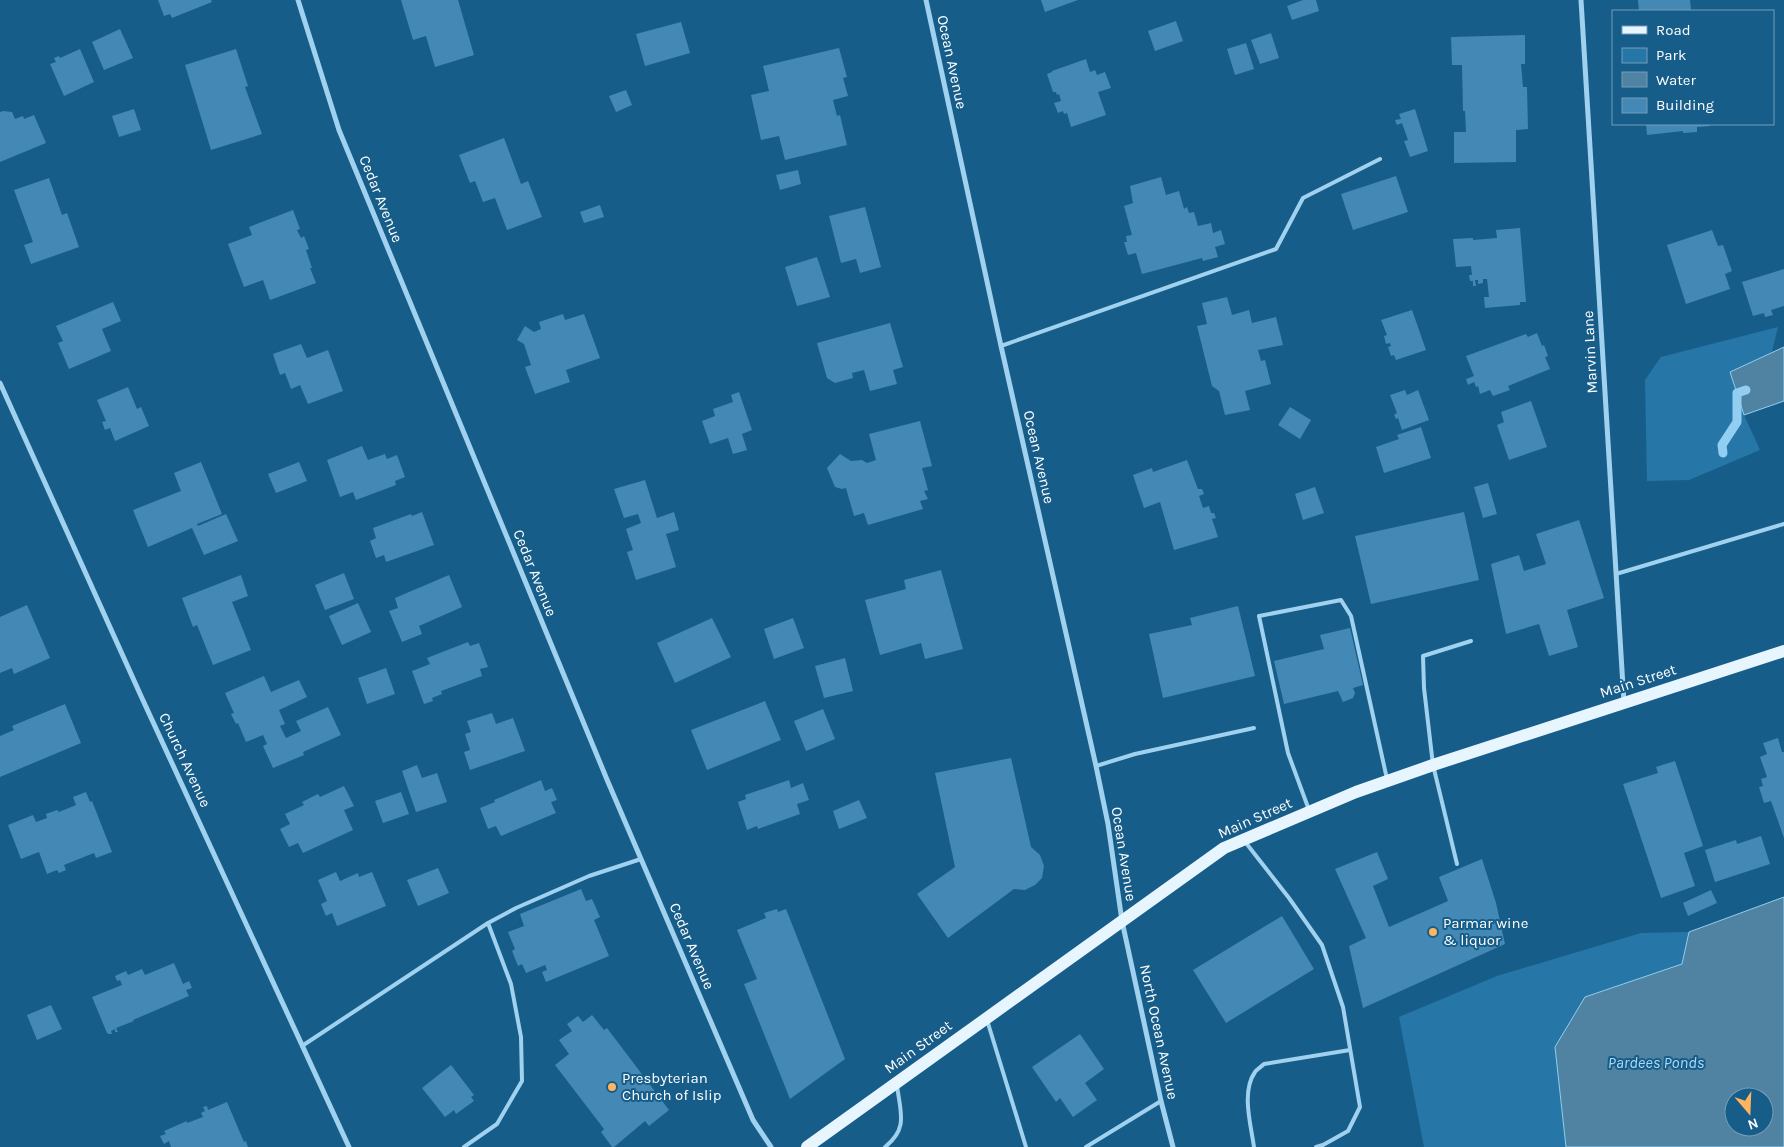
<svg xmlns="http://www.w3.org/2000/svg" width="1784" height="1147" font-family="Karla,sans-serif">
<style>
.green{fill:#2677a7}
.water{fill:#5082a2;stroke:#92cef1;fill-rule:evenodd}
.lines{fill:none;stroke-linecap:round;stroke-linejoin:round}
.stream{stroke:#92cef1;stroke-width:9}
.building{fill:#4489b5}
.lane{stroke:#a0d1ee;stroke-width:4}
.street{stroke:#a0d1ee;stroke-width:5}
.primary{stroke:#e7f5ff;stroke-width:12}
.poi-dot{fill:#ffb55d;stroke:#175d8a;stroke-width:2}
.labels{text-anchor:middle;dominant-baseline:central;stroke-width:4;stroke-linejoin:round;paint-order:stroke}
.street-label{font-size:15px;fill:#fff;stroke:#175d8a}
.poi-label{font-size:15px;fill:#fff;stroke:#175d8a;text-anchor:start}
.water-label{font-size:16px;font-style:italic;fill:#acdaf6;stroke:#175d8a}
</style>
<rect width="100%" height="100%" fill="#175d8a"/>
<!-- green -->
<g class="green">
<polygon points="1778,327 1772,352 1730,372 1744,415 1760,450 1689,480 1647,481 1645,380 1661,357"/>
<polygon points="1689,932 1682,964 1585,997 1555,1047 1566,1147 1424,1147 1399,1017 1497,976 1641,933"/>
</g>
<!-- water -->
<g class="water">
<polygon points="1784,347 1784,401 1744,415 1730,372"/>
<path d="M1784 897V1147H1566L1555 1047 1585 997 1682 964 1689 932ZM1734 1097H1764V1127H1734Z"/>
</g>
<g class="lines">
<!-- stream -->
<polyline class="stream" points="1723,453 1722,445 1737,422 1737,393 1746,390"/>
</g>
<!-- building -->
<g class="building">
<polygon points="158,0 211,0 212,2 172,18 170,14 164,16"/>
<polygon points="401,0 458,0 474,55 435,67 426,36 413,40"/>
<polygon points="1041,0 1078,0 1045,12"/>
<polygon points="1303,0 1316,0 1319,11 1292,20 1287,6"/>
<polygon points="1638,0 1690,0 1691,10 1639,11"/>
<polygon points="1176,21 1183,41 1155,51 1148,31"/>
<polygon points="681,22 690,53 645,66 636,34"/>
<polygon points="120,29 133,58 104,70 92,42"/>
<polygon points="1271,33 1279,58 1260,64 1251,40"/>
<polygon points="1525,35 1525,64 1521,64 1523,87 1527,87 1528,129 1516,130 1516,162 1454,163 1454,132 1466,132 1465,111 1463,111 1462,65 1452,65 1451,37"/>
<polygon points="1246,43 1254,69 1235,75 1227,49"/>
<polygon points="839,48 847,77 843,78 848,96 833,100 837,116 840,115 847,145 785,160 779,136 761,140 751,95 769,91 763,66"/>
<polygon points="80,49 94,82 64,96 50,64 56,62 54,58 59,56 60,58"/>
<polygon points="236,49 248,86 245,87 262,134 211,150 185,65"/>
<polygon points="1086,59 1090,72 1095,70 1097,75 1105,72 1111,88 1098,92 1106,115 1071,127 1067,113 1064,114 1063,111 1058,113 1054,103 1061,101 1059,94 1057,95 1056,92 1053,92 1047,74 1052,72 1052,71"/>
<polygon points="626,90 632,105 616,112 609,96"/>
<polygon points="134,109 141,130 119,137 112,116"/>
<polygon points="1415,109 1428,151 1410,157 1404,141 1408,140 1402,123 1397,125 1395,120 1401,119 1399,114"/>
<polygon points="3,111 12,112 15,119 23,116 24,119 34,115 46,143 0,162 0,112"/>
<polygon points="1646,124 1709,124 1710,126 1697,127 1697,132 1683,133 1683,131 1647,135"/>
<polygon points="504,138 521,184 528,181 542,217 507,230 495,198 483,202 475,181 470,183 459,155"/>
<polygon points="798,170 801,184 780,190 776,175"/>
<polygon points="1396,176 1408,212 1353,230 1341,194"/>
<polygon points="1161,177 1166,195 1179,191 1184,209 1187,207 1189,213 1194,212 1198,226 1211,223 1213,233 1221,230 1225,244 1215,247 1218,257 1203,261 1202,258 1142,274 1136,253 1128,255 1124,242 1127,242 1126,236 1132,235 1124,206 1133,203 1130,186"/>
<polygon points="49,178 62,215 67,213 79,247 31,264 24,245 33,242 14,190"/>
<polygon points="600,205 604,217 584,223 580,212"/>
<polygon points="865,207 881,267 860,273 856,259 841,263 829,216"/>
<polygon points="293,210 300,229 297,230 301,238 304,236 309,249 306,250 312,268 310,268 316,283 270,300 263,280 244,287 228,244 252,235 249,227"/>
<polygon points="1520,228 1526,302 1520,302 1520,305 1485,308 1484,297 1489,297 1487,279 1483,279 1483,283 1478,284 1478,280 1475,280 1476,286 1473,286 1473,281 1470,281 1469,275 1472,275 1471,266 1456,267 1453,239 1473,238 1473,240 1497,238 1496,230"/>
<polygon points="1712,230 1718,246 1723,245 1732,271 1725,274 1730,289 1686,304 1667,245"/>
<polygon points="817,257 830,297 797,306 785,267"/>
<polygon points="1784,269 1784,306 1771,310 1773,315 1765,317 1764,313 1753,316 1742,282"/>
<polygon points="1227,297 1232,315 1249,310 1252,323 1276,317 1283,345 1258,350 1261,361 1265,360 1271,384 1245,391 1250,410 1225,415 1219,391 1212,386 1197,326 1207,324 1202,303"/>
<polygon points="113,302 121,321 102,329 111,351 69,369 58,343 63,341 56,326"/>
<polygon points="1412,310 1426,350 1396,360 1394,355 1391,356 1388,347 1391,346 1390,343 1386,344 1384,336 1387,335 1381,320"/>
<polygon points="563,314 565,320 584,314 600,358 566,370 570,382 535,394 525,367 531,365 524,344 517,340 525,326 534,332 541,329 539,322"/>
<polygon points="890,323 903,367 893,370 897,384 870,391 864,370 852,373 853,378 835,383 827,378 817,343"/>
<polygon points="1537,333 1542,346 1544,345 1548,356 1545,357 1550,369 1508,386 1510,390 1493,396 1490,390 1480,394 1478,386 1476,387 1474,382 1468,385 1466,379 1474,376 1466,356 1526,334 1528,337"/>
<polygon points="301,344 307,358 328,350 343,391 308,404 300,385 291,389 285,373 280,375 273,354"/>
<polygon points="128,387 137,409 141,407 149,426 115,441 110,428 105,430 102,422 106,421 97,400"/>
<polygon points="1405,390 1407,395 1418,390 1429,420 1402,430 1398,418 1396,419 1394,415 1397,413 1390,395"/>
<polygon points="739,392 752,430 742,434 747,450 733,454 728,438 710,444 702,421 715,416 713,409 733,402 731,395"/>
<polygon points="1531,401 1547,447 1509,460 1497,425 1504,422 1501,412"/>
<polygon points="1290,407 1311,420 1300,439 1278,425"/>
<polygon points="920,421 932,466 922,468 928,490 924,491 928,499 920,501 923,509 868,525 864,513 854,516 846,488 842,489 835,487 827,468 840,454 851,461 862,460 867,463 876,460 869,434"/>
<polygon points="1421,427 1431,458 1384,473 1376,447 1399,439 1397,435"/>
<polygon points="362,446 368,460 385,454 387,459 397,455 405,477 395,481 396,485 356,500 353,492 340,497 327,460"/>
<polygon points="1187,460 1198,489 1202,489 1204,494 1199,496 1203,508 1209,506 1211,513 1214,513 1216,518 1212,519 1218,537 1174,550 1160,502 1144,508 1133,475 1152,468 1153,472"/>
<polygon points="201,462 222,514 197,524 198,526 226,514 238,541 204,555 192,528 148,547 133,510 181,491 174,473"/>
<polygon points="299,462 307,481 276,493 268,474"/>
<polygon points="645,480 657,518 674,512 679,530 666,534 676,567 636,580 627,552 633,550 626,529 641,523 638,514 624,518 614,489"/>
<polygon points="1488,483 1497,514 1483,518 1474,487"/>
<polygon points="1315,487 1324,513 1303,520 1295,494"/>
<polygon points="422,512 434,545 386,562 384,555 376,558 370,541 376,538 373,528 411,514 412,516"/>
<polygon points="1464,512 1479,580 1371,604 1355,536"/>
<polygon points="1579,520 1604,598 1567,610 1578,647 1549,656 1539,624 1506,634 1491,564 1519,555 1524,571 1546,564 1536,534"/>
<polygon points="941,570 963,649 925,659 921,643 880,655 865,600 906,589 904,580"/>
<polygon points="344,573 354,599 325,610 315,585"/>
<polygon points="241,575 248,596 232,602 251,650 213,665 197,625 193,627 182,598"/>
<polygon points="449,575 462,607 419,626 422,634 402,642 389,611 398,608 395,598"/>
<polygon points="358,603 371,632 342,645 329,616"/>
<polygon points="27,605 50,658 14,674 12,668 0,673 0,617"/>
<polygon points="1238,606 1255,676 1163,698 1149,634 1192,625 1190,618"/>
<polygon points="712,618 731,657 675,683 657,643"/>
<polygon points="793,618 804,648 774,659 764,629"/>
<polygon points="1350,628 1363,685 1353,688 1355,693 1353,698 1343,702 1338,691 1284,704 1274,661 1324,649 1320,635"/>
<polygon points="468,642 470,646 479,643 488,667 480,669 482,676 441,691 442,694 432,698 433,701 424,704 412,671 430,664 427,658"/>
<polygon points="845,658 853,691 824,698 815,666"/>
<polygon points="386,668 395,694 367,704 358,678"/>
<polygon points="264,676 271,692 299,680 307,697 279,710 285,724 280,726 286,738 301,731 296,721 328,707 341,735 303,752 304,755 273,768 263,746 267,744 263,735 246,742 238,723 236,724 231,714 234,713 225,693"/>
<polygon points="765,701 781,740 707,770 691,730"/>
<polygon points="65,704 81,743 0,777 0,736 14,730 12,726"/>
<polygon points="823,709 835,739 806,751 794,721"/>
<polygon points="492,713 496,724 513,718 525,751 470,770 464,752 470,750 465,734 471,732 467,721"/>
<polygon points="1778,738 1782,752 1784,752 1784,838 1771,801 1764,803 1759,787 1763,786 1761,779 1767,777 1760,757 1767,754 1763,743"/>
<polygon points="1011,758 1031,847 1040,855 1044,866 1042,878 1035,885 1025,890 1014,889 948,938 917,894 955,867 935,773"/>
<polygon points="1675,761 1703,846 1684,853 1695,886 1661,898 1623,784 1658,773 1656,767"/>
<polygon points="417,765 422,778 437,773 447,802 416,812 402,771"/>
<polygon points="541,780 545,791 552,788 557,800 551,802 556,813 501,836 496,826 488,829 480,808 495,802 494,800"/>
<polygon points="789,780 791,788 803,783 809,800 797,804 800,814 758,829 757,826 747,830 738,802 746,799 745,795"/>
<polygon points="344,786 354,806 344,810 353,830 303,853 298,843 289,847 280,829 290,824 285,814 304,805 302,802 318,794 320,797"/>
<polygon points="86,792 90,802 92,801 112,852 96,858 94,853 64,865 66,870 59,873 57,870 47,874 39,852 21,859 8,825 33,815 36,822 47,818 46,814 57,810 59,812 76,805 73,797"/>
<polygon points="401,792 409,814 383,823 375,801"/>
<polygon points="859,800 867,818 839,829 833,811"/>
<polygon points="1761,836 1770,864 1715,882 1705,850 1736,840 1737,844"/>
<polygon points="1377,852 1388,879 1373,886 1389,927 1448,901 1439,877 1482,859 1496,903 1505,944 1363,1008 1349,946 1366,938 1335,869"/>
<polygon points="438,868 449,893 418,906 407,880"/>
<polygon points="336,872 340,881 358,873 359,877 372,872 386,906 337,926 332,913 326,916 321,904 327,901 318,880"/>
<polygon points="581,889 586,901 592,899 600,917 594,920 609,956 546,982 542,972 547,970 545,965 526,973 522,964 518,966 512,951 515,949 508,932 524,926 520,914"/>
<polygon points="1711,890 1717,903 1688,916 1683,903"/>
<polygon points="777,909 778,912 786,909 845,1059 790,1099 744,984 757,979 737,930 766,918 764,913"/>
<polygon points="1282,916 1314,969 1226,1023 1193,970"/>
<polygon points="174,963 183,984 189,981 192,988 186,990 189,996 133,1020 134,1021 116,1028 118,1032 115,1032 115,1029 111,1031 112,1034 109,1034 107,1033 92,997 122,985 120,980 117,981 115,976 126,971 128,975 142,969 145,975"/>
<polygon points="51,1005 62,1029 37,1040 27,1015"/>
<polygon points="592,1015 604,1030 607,1028 669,1110 649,1126 645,1121 614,1147 612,1147 601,1132 604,1129 555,1065 569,1054 559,1040 572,1031 567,1024 578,1016 583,1022"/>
<polygon points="1080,1034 1104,1069 1085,1083 1097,1100 1073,1117 1060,1098 1056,1102 1032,1067"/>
<polygon points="451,1065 474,1095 471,1097 474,1101 456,1114 454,1110 445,1117 422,1088"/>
<polygon points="227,1102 244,1142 246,1141 248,1147 171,1147 169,1141 164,1144 160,1136 166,1134 164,1131 187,1121 187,1123 203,1117 201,1113 205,1111 203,1107 207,1106 208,1110"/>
</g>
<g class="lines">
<!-- lane -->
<g class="lane">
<polyline points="1001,346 1276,249 1303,198 1380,159"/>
<polyline points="1616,574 1784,524"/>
<polyline points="1096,766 1135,754 1254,728"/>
<polyline points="1309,810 1288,753 1259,616 1341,600 1351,616 1387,779"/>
<polyline points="1246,843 1289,898 1322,945 1343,1007 1360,1107 1348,1131 1323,1145 1316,1147"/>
<polyline points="1457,864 1433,765 1424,688 1423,656 1471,641"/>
<polyline points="987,1020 1026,1147"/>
<polyline points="302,1046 488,923 516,908 589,876 641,859"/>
<polyline points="464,1147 497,1124 522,1081 521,1037 511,984 488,923"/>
<path d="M885 1147C909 1128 900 1112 897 1085"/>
<polyline points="1086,1147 1161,1101"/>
<path d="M1254 1147C1251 1125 1241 1092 1255 1072 1257 1069 1261 1067 1264 1064L1350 1050"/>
</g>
<!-- street -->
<g class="street">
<polyline points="298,0 339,130 608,782 753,1120 771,1147"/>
<polyline points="926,0 1001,346 1096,766 1108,824 1122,921 1161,1101 1173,1147"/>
<polyline points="1581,0 1624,703"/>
<polyline points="0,383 141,696 349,1147"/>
</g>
<!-- primary -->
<polyline class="primary" points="807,1147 1224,848 1356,792 1433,765 1784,651"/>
</g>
<!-- markers -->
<g class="poi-dot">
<circle cx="1433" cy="932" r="5"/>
<circle cx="612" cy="1087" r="5"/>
</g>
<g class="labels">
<!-- street labels -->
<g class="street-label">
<text transform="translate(952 62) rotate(78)">Ocean Avenue</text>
<text transform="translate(381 199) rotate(68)">Cedar Avenue</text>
<text transform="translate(1590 352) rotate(-93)">Marvin Lane</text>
<text transform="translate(1039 457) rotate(77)">Ocean Avenue</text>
<text transform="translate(535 573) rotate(68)">Cedar Avenue</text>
<text transform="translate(1638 681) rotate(-18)">Main Street</text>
<text transform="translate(185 760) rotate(65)">Church Avenue</text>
<text transform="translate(1255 818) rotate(-24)">Main Street</text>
<text transform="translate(1124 854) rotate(81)">Ocean Avenue</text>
<text transform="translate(692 946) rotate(67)">Cedar Avenue</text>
<text transform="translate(1159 1032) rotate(78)">North Ocean Avenue</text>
<text transform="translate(918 1047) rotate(-36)">Main Street</text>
</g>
<!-- poi labels -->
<g class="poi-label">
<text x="1443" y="923">Parmar wine<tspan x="1443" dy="17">&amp; liquor</tspan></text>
<text x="622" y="1078">Presbyterian<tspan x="622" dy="17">Church of Islip</tspan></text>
</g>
<!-- water labels -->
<g class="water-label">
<text x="1656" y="1062">Pardees Ponds</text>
</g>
</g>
<!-- legend -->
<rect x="1612" y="10" width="162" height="115" fill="#175d8a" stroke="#749eb9"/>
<rect x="1622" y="26" width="25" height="8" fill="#e7f5ff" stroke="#749eb9"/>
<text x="1656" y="35" font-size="15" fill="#ffffff">Road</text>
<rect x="1622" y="48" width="25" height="15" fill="#2677a7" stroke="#749eb9"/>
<text x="1656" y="60" font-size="15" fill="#ffffff">Park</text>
<rect x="1622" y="72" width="25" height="15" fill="#5082a2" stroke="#749eb9"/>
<text x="1656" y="85" font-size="15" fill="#ffffff">Water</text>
<rect x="1622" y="98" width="25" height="15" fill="#4489b5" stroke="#749eb9"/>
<text x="1656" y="110" font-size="15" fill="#ffffff">Building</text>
<!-- north arrow -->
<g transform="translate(1749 1112) rotate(161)"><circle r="24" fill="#175d8a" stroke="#749eb9"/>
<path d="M0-4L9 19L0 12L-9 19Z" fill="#ffb55d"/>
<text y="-8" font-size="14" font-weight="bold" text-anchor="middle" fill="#ffffff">N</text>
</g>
</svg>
